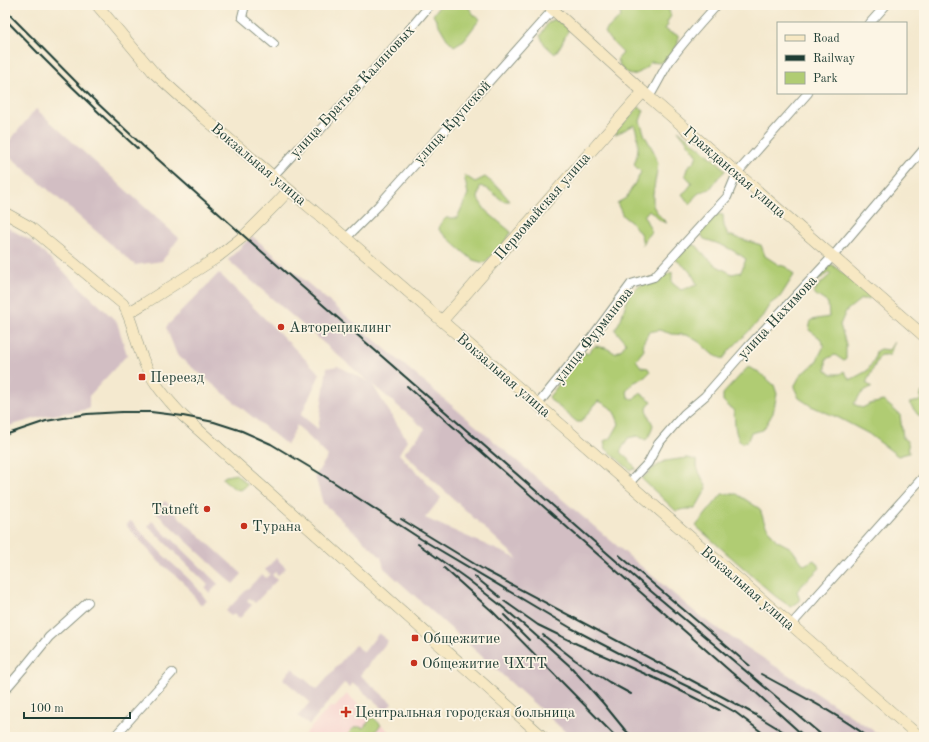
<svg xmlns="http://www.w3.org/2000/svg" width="929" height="742" font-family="'Old Standard TT',serif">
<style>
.built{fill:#f7d0cd}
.industrial{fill:#d2bec3;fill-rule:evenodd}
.green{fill:#b0cc73;stroke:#688454}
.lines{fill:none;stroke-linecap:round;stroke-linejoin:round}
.street-casing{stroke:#8a9382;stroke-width:10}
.secondary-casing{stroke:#8a9382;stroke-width:12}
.street{stroke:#fff;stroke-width:8}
.secondary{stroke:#f7e8c3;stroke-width:11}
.rail{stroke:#1f3d34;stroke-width:2}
.poi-dot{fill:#c8321e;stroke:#fcf5e5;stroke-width:1.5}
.labels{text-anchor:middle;stroke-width:3.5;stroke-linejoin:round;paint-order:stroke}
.street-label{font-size:15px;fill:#1f3d34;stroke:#fcf5e5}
.poi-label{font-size:15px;fill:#1f3d34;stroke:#fcf5e5;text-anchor:start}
</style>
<rect width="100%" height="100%" fill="#fcf5e5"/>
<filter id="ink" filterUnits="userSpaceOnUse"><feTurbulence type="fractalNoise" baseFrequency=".025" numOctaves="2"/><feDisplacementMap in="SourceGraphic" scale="8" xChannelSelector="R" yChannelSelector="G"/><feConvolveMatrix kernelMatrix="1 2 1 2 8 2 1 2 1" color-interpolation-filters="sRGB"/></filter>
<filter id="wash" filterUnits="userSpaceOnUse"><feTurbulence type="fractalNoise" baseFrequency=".012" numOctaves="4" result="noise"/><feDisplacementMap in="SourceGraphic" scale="16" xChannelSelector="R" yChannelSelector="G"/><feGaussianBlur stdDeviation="0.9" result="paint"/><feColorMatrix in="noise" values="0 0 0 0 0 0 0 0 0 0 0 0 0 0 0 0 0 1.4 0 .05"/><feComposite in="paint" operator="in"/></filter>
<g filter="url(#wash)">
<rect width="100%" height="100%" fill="#f4e9cf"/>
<polygon class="built" points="347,694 395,737 302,737 330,707 335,707"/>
<g class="industrial">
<polygon points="36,109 179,238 162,261 135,265 5,152 5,146"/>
<polygon points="5,226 31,241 117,322 127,355 89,396 89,409 41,417 12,425 5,428"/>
<path d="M 252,236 L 702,618 L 883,737 L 571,737 L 384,568 L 381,557 L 323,503 L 315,476 L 328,456 L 297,425 L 287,445 L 177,355 L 166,327 L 219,273 L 320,374 L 301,415 L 318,429 L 327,368 L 338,366 L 369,382 L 247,277 L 228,260 ZM 372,384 L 425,429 L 404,453 L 518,559 L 425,518 L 441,498 L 399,454 L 407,440 Z"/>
<polygon points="165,501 169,505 168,507 242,574 233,584 155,512"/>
<polygon points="131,521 163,555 190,580 198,589 207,601 200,605 188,587 173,573 159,562 126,525"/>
<polygon points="152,521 168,537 169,536 218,584 210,593 205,588 208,585 148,526"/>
<polygon points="276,558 286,568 278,575 275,572 272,575 277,580 255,603 250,598 247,600 252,605 239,619 234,614 231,616 226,611 262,574 266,578 270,574 265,570"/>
<polygon points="379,633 388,641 360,675 392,703 386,711 353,683 350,687 344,683 309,725 298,716 310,702 283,679 292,668 317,690 355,645 364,652"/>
</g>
<g class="green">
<polygon points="440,5 470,5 469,8 475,16 480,19 464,40 454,46 447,39 433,15"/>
<path d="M 618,5 L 667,5 L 671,16 L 667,22 L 668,25 L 665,29 L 671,33 L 678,35 L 678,44 L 673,51 L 665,61 L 660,63 L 651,62 C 645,68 641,74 631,75 L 622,69 L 617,60 L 623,53 L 609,39 L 605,32 L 608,28 L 621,17 L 619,6 Z"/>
<polygon points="555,19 569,29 561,45 555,54 545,45 540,36 548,23"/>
<path d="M 639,107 L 644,110 L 640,121 L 645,136 L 653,150 L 658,164 L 653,194 L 653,206 L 659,215 L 667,223 L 661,221 L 649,210 L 644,216 L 652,232 L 647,236 L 643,245 L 641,235 L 633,224 L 623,216 L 617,203 L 626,198 L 638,178 L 641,172 L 634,165 C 639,151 640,140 634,125 L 615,135 L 618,129 Z"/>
<path d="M 678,130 L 721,165 L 725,171 L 718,178 L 710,189 C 699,192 695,194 690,205 L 682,194 L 687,190 L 692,183 L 685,175 L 688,166 L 694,162 L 697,155 Z"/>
<polygon points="464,175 475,182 485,177 498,187 510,201 503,201 488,189 480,186 478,199 486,211 511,232 510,234 501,247 484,263 473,260 461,250 439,230 440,224 446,218 457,218 468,194"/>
<path d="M 717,214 L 723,215 L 724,226 L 728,235 L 761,245 L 765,256 L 779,265 L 787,267 L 794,275 L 780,297 L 770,304 L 760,320 L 729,351 L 723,359 L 712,354 L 699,342 L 687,335 L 672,334 L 659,330 L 649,332 L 643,343 L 644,350 L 636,360 L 641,367 L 648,368 L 650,372 L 645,377 L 633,383 L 627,390 L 628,397 L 633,399 L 640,393 L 652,401 L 647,408 L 648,415 L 653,425 L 650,434 L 646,440 L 637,436 L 628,438 L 620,452 L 631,462 L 636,469 L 630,470 L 606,449 L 604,441 L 611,438 L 619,424 C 615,411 611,406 598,401 L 581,422 L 577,422 L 553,402 L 549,397 L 583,353 L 588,353 L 595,346 L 606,348 L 615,353 L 622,349 L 626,343 L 615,330 L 621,319 L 628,296 L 637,287 L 672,272 L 672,283 L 681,290 L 697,285 C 693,272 685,267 675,259 L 690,244 L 697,246 L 705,256 L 717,266 L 732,274 L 741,272 L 746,259 C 732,249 721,244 704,239 L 700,232 Z"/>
<path d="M 831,264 L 871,295 L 869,299 L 861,299 L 846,311 L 840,325 L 846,344 L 846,359 L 844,361 L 835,355 L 826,359 L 826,370 L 831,374 L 840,374 L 844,371 L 850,380 L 867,371 L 874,360 L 876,351 L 880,349 L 889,350 L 894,342 L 890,355 L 880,355 L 866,383 L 872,387 C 863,390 859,396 854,404 L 862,408 L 870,404 L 883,401 L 890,406 L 900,415 L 903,438 L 908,442 L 909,453 L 898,456 L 869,434 L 839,418 L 811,406 L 799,398 L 794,387 L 801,374 L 815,364 L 824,346 L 820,338 L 809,330 L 811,320 L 829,317 L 828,303 L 813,293 L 819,285 L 831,274 L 828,273 L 815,283 Z"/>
<path d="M 748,367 L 759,372 L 774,385 L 777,394 L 773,413 L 763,430 L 751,433 L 747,442 L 742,443 C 734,436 735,422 734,411 L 723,401 L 723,394 Z"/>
<polygon points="924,391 924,417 918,415 909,403 920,401 921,393"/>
<polygon points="687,458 696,460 698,470 707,488 695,509 685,509 676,511 642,479 652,469 665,461"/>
<polygon points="236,474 247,484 246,486 241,490 235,489 223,479 223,478 226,476"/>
<polygon points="722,494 737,494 760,509 765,524 776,540 791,548 804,565 814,560 820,568 807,580 797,591 800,601 791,607 775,596 696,526"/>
<path d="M 373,717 L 381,725 L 370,737 L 346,737 C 351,731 354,724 363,728 Z"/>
</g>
</g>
<g filter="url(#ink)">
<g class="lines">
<defs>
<g id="street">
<polyline points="245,5 242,17 274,44"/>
<polyline points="870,23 886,5"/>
<path d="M 649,97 C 656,86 662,73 669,62 C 683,42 701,23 717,5"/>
<polyline points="273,176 301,146 321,129 403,37 430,5"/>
<polyline points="346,238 378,206 557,5"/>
<polyline points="538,404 589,341 631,284 654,277 727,197 737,173 808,93"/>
<polyline points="629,483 648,463 658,444 684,414 705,396 748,347 833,256 924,149"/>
<polyline points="791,625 924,476"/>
<polyline points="5,690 23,669 49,637 88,602"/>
<polyline points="114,737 172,673"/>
</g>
<g id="secondary">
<polyline points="97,5 154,73 203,117 346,238 442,321 920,737"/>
<polyline points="548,5 649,97 737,173 924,336"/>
<path d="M 5,213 L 30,227 L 123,304 C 133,321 135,340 142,357 C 151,381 166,398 183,416 L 543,737"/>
<polyline points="128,313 145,303 216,258 244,236 275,205 289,190"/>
<polyline points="442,321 643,92"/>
</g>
</defs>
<use href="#street" class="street-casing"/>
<use href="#secondary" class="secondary-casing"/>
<use href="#street" class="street"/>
<use href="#secondary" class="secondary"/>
<g class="rail">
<polyline points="5,10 93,99 143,146 244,236 646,587 824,737"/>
<path d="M 5,19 C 48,64 92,107 138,149"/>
<polyline points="407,386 731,672 753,690 805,737"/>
<polyline points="5,435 46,421 87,414 122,412 151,412 183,416 214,422 242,431 271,444 321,474 421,539 571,628 619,653 701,693 735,712 768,737"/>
<polyline points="401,519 486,571 721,696 756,715 784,732 790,737"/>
<polyline points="418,544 467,579 499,604 532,632 571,667 603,703 625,730 633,737"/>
<polyline points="619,555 750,666"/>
<polyline points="444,568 493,612 616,737"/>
<polyline points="474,576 500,597"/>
<polyline points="504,601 538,625 577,644 659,680 719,710"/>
<polyline points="504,615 529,640"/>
<polyline points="543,635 575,660 609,682 631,694"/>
<path d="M 761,674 C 797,694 835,712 868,737"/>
</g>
</g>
</g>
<g class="poi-dot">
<circle cx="281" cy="327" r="4"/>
<rect x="138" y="373" width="8" height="8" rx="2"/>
<circle cx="207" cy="509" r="4"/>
<circle cx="244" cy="526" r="4"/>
<rect x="411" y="634" width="8" height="8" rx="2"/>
<circle cx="414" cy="663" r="4"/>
<path d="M344 706h4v4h4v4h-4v4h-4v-4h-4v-4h4z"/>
</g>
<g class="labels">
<g class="street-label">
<text transform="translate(352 91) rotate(-47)" y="5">улица Братьев Каляновых</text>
<text transform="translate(452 122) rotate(-48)" y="5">улица Крупской</text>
<text transform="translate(259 164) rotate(40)" y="5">Вокзальная улица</text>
<text transform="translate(735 172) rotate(41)" y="5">Гражданская улица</text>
<text transform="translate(542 206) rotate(-49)" y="5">Первомайская улица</text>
<text transform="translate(777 317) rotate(-47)" y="5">улица Нахимова</text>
<text transform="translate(593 335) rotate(-52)" y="5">улица Фурманова</text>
<text transform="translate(504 375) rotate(41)" y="5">Вокзальная улица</text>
<text transform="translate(748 588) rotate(41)" y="5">Вокзальная улица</text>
</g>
<g class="poi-label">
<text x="289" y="332">Авторециклинг</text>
<text x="150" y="382">Переезд</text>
<text x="199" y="514" text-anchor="end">Tatneft</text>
<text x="252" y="531">Турана</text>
<text x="423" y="643">Общежитие</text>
<text x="422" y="668">Общежитие ЧХТТ</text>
<text x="355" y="717">Центральная городская больница</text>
</g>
</g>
<rect width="929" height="742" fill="none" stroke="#fcf5e5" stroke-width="20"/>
<rect x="777" y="22" width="130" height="72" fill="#fcf5e5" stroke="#a4ab9e"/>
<rect x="785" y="35" width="20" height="6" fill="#f7e8c3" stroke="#a4ab9e"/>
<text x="813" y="42" font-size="12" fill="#1f3d34">Road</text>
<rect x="785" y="55" width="20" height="6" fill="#1f3d34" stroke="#a4ab9e"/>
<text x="813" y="62" font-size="12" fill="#1f3d34">Railway</text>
<rect x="785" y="72" width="20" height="12" fill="#b0cc73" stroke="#a4ab9e"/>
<text x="813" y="82" font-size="12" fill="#1f3d34">Park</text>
<path d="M24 712v6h106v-6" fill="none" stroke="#1f3d34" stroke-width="2"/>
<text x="30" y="712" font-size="12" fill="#1f3d34" stroke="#fcf5e5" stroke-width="3" paint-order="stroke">100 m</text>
</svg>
